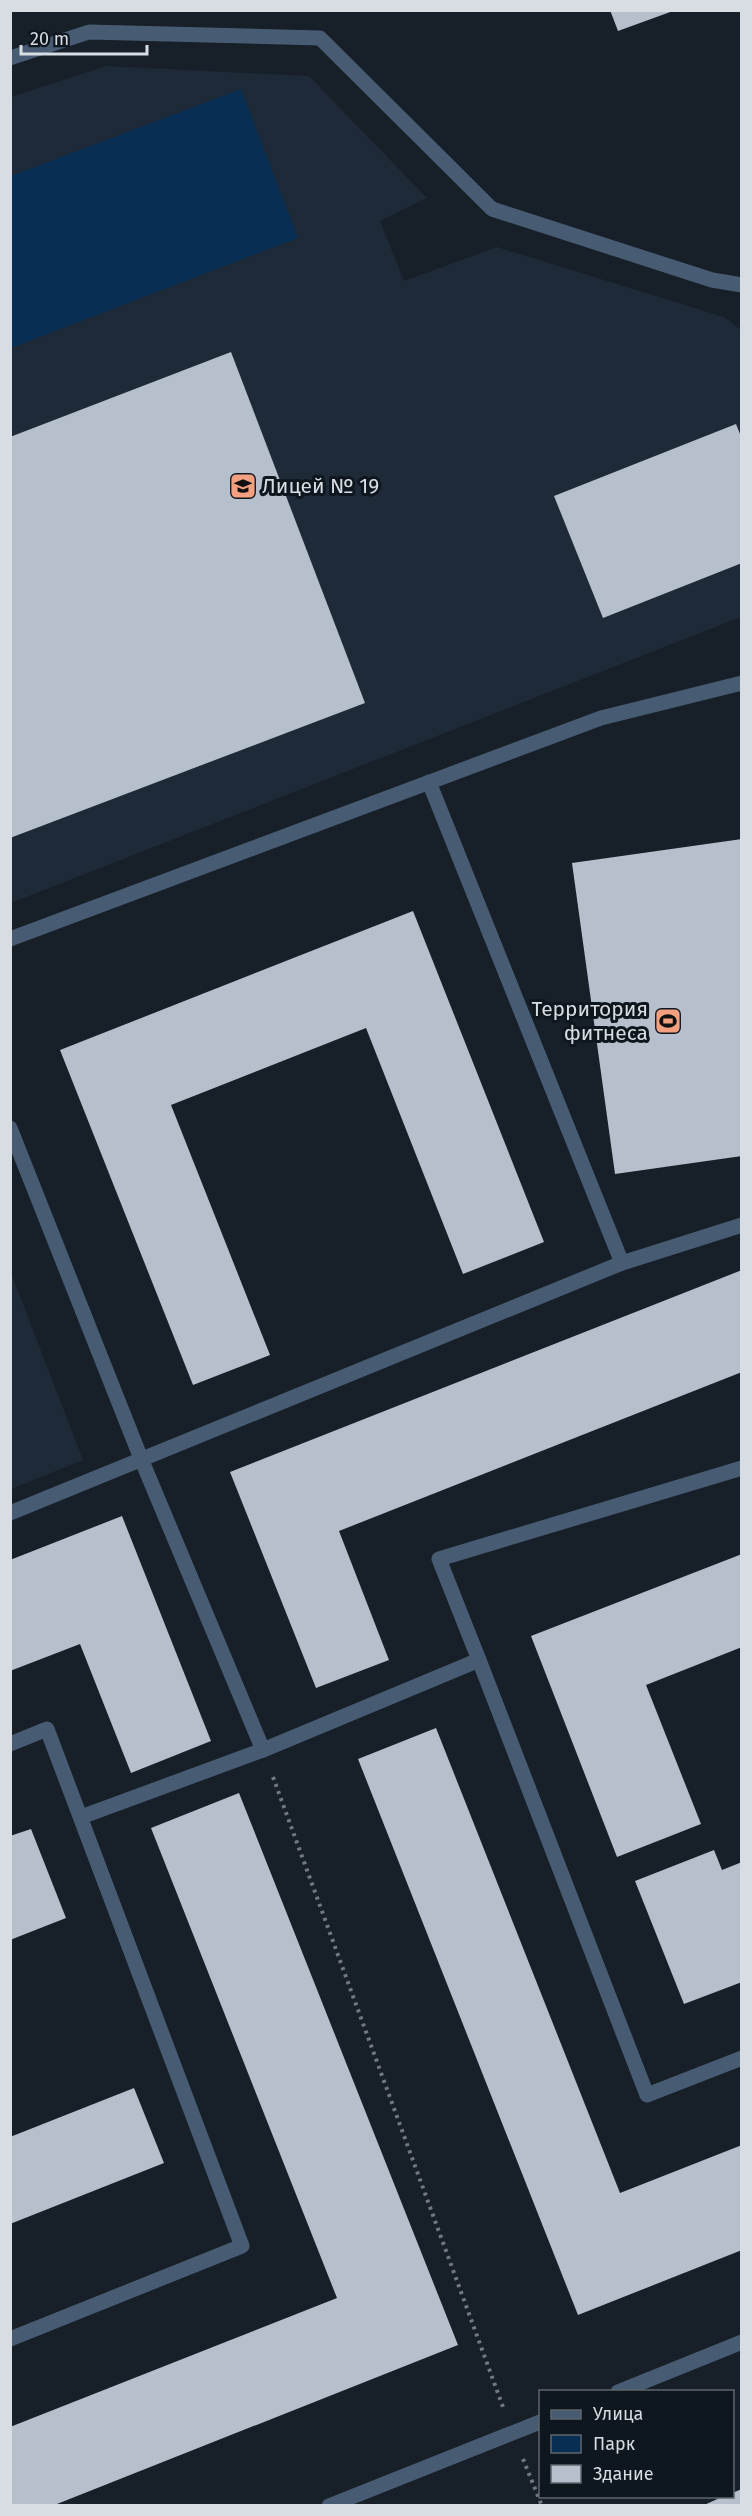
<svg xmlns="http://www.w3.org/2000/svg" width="752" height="2516" font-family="'Fira Sans',sans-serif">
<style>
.built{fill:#1f2a38}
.green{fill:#092e54}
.building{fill:#b6c0cc}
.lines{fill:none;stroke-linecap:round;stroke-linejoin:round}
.path{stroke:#71787f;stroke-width:4;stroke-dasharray:3 4.5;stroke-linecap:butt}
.lane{stroke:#475c73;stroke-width:15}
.street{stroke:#475c73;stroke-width:15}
.labels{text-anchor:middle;stroke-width:6;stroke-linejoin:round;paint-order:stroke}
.poi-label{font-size:21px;fill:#d8dde3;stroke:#0e161e;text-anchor:start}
</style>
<rect width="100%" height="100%" fill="#171f28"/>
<g class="built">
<polygon points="106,66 309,76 427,198 380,221 404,281 497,247 724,317 741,330 741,617 11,903 11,97"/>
<polygon points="11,1273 83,1460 11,1489 10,1489"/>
</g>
<polygon class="green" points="241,89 298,238 11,348 11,176"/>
<g class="building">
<polygon points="610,10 673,10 673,11 618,31"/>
<polygon points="231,352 365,703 10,838 10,437"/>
<polygon points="736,424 742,439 742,563 603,618 554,496"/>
<polygon points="742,839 742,1156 615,1174 572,863"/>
<polygon points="413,911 544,1242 463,1274 366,1028 171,1105 270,1355 193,1385 60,1050"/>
<polygon points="742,1270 742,1372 339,1531 389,1660 316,1688 230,1472"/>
<polygon points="122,1516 211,1741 131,1773 80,1644 10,1671 10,1560"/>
<polygon points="742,1554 742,1647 646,1685 701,1824 617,1857 531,1636"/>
<polygon points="436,1728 620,2193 742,2145 742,2250 578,2315 358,1759"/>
<polygon points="239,1793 458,2345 52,2506 10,2506 10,2427 337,2298 151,1828"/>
<polygon points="31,1829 66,1918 10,1940 10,1836"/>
<polygon points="714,1850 722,1870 742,1862 742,1982 684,2004 635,1881"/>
<polygon points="134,2088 164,2163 10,2224 10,2137"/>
<polygon points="742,2489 742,2506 702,2506 724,2496 732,2496 732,2493"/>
</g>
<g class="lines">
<g class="path">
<polyline points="273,1777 503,2407"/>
<polyline points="523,2459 542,2506"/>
</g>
<g class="lane">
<polyline points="429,782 622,1263"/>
<polyline points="10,1128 142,1461 263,1750 479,1660 439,1559 742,1468"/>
<polyline points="10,1513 622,1263 742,1225"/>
<polyline points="479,1660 647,2095 742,2058"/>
<polyline points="10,1744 47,1729 242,2246 10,2339"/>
<polyline points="81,1817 263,1750"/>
</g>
<g class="street">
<polyline points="10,58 89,32 320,38 492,209 712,280 742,285"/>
<polyline points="10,939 601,718 742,683"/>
<polyline points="618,2392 742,2342"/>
<polyline points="329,2506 540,2422"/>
</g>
</g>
<defs>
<symbol id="school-square" viewBox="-11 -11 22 22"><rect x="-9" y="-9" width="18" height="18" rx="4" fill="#f2a07f" stroke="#0e161e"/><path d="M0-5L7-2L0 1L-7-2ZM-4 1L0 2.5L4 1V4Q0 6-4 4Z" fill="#111"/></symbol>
<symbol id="stadium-square" viewBox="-11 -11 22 22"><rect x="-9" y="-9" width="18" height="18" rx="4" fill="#f2a07f" stroke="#0e161e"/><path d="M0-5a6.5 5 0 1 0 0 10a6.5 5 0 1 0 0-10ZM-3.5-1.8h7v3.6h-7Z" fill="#111"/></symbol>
</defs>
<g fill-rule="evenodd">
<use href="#school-square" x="228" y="471" width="30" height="30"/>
<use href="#stadium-square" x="653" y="1006" width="30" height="30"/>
</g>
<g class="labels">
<g class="poi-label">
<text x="262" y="493">Лицей № 19</text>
<text x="648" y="1016" text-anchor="end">Территория<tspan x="648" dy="24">фитнеса</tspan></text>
</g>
</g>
<rect width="752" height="2516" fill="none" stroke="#d8dde3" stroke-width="24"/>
<rect x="539" y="2390" width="195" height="108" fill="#0e161e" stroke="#5f666d" stroke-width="1.5"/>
<rect x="551" y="2410" width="30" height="9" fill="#475c73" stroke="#5f666d" stroke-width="1.5"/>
<text x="593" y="2420" font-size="18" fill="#d8dde3">Улица</text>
<rect x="551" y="2435" width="30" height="18" fill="#092e54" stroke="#5f666d" stroke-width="1.5"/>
<text x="593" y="2450" font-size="18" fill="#d8dde3">Парк</text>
<rect x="551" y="2465" width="30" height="18" fill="#b6c0cc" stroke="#5f666d" stroke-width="1.5"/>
<text x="593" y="2480" font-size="18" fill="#d8dde3">Здание</text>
<path d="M21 45v9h126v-9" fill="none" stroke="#d8dde3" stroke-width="3"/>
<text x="30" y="45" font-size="18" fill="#d8dde3" stroke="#0e161e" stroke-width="4.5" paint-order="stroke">20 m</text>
</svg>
